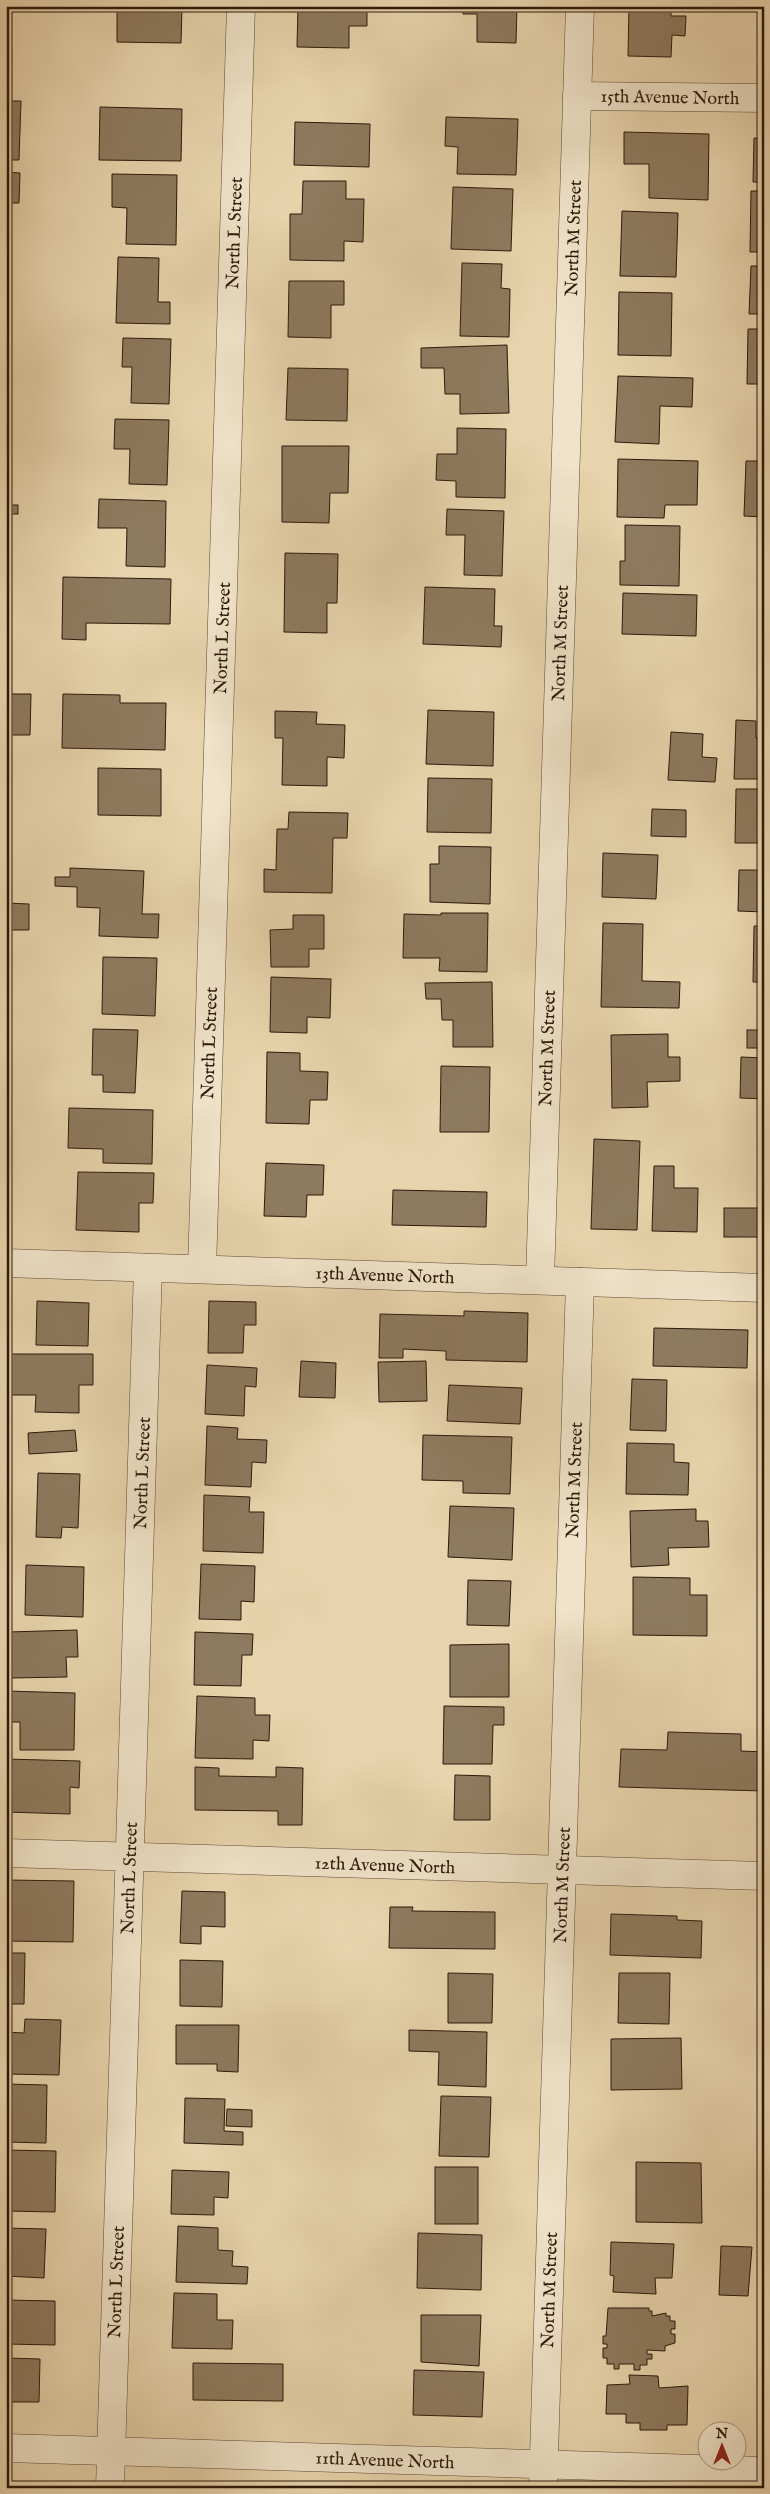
<svg xmlns="http://www.w3.org/2000/svg" width="770" height="2494" font-family="'IM FELL English',serif">
<style>
.building{fill:#8e7a5f;stroke:#2d190c}
.lines{fill:none;stroke-linecap:round;stroke-linejoin:round}
.minor-casing{stroke:#5c4834;stroke-width:29}
.minor{stroke:#f0e3c9;stroke-width:28}
.labels{text-anchor:middle;stroke-width:4;stroke-linejoin:round;paint-order:stroke}
.street-label{font-size:18px;fill:#2d190c;stroke:#f0e3c9}
</style>
<rect width="100%" height="100%" fill="#e8d4ac"/>
<filter id="stains"><feTurbulence type="fractalNoise" baseFrequency=".004" numOctaves="4"/><feColorMatrix values="0 0 0 0 .2 0 0 0 0 .09 0 0 0 0 .02 0 0 0 .5 -.17"/></filter>
<radialGradient id="worn" r=".72"><stop offset=".6" stop-color="#630" stop-opacity="0"/><stop offset="1" stop-color="#630" stop-opacity=".3"/></radialGradient>
<g class="building">
<polygon points="117,6 182,6 181,43 117,42"/>
<polygon points="298,6 367,6 367,26 349,26 349,48 297,47"/>
<polygon points="463,6 517,6 516,43 477,42 477,14 463,14"/>
<polygon points="629,6 671,6 671,16 686,16 685,36 672,35 671,57 628,56"/>
<polygon points="6,101 21,101 19,160 6,160"/>
<polygon points="100,107 182,109 181,161 99,160"/>
<polygon points="446,117 518,119 516,175 457,174 458,147 445,146"/>
<polygon points="295,122 370,124 369,167 294,165"/>
<polygon points="624,132 709,134 708,200 649,198 649,164 624,164"/>
<polygon points="754,138 764,139 764,182 753,182"/>
<polygon points="6,172 20,173 19,203 6,203"/>
<polygon points="112,174 177,175 176,245 126,244 127,208 112,207"/>
<polygon points="303,181 346,181 346,199 364,199 363,242 344,241 344,261 290,260 290,214 302,214"/>
<polygon points="453,187 513,189 511,251 451,249"/>
<polygon points="751,191 764,191 764,252 750,252"/>
<polygon points="622,211 678,213 676,277 620,276"/>
<polygon points="118,257 159,258 158,302 170,302 170,324 116,323"/>
<polygon points="462,263 502,264 501,288 510,289 509,337 460,336"/>
<polygon points="751,266 764,266 764,314 749,314"/>
<polygon points="289,281 344,281 344,305 331,305 331,338 288,337"/>
<polygon points="619,292 672,293 671,356 618,355"/>
<polygon points="748,329 764,329 764,384 747,384"/>
<polygon points="123,338 171,339 169,404 131,403 132,367 122,367"/>
<polygon points="507,345 509,413 460,414 460,394 445,394 444,368 421,368 421,348"/>
<polygon points="288,368 348,369 347,421 286,420"/>
<polygon points="618,376 693,378 692,407 660,406 659,444 615,442"/>
<polygon points="115,419 169,420 167,485 129,484 130,449 114,449"/>
<polygon points="457,428 506,429 505,498 456,497 456,481 436,480 437,454 457,454"/>
<polygon points="282,446 349,446 348,493 330,493 329,523 282,522"/>
<polygon points="618,459 698,461 697,505 665,505 664,518 617,517"/>
<polygon points="746,461 764,461 764,517 744,516"/>
<polygon points="99,499 166,501 165,567 126,566 127,528 98,528"/>
<rect x="6" y="505" width="12" height="9"/>
<polygon points="447,509 504,511 502,576 464,575 465,535 446,535"/>
<polygon points="625,525 680,526 679,586 620,585 620,561 625,561"/>
<polygon points="285,553 338,554 337,603 327,603 327,633 284,632"/>
<polygon points="6,576 10,577 8,633 6,633"/>
<polygon points="63,577 171,579 170,624 86,623 86,640 62,639"/>
<polygon points="425,587 495,589 494,626 502,626 501,647 423,644"/>
<polygon points="623,593 697,595 696,636 622,634"/>
<polygon points="6,694 31,694 30,735 6,735"/>
<polygon points="63,694 120,695 120,703 166,703 165,750 62,748"/>
<polygon points="428,710 494,712 493,766 426,764"/>
<polygon points="275,711 317,712 316,724 345,725 344,758 327,757 327,786 282,785 283,738 275,738"/>
<polygon points="736,720 756,721 756,738 764,738 764,779 734,779"/>
<polygon points="671,732 703,734 702,757 717,758 715,782 668,780"/>
<polygon points="98,768 161,769 161,816 98,815"/>
<polygon points="428,778 492,779 491,833 427,832"/>
<polygon points="736,789 764,789 764,843 735,843"/>
<polygon points="652,809 686,810 686,837 651,836"/>
<polygon points="289,812 348,813 347,838 333,838 332,893 264,892 264,869 276,870 277,829 288,829"/>
<polygon points="439,846 491,847 490,904 430,902 430,864 439,864"/>
<polygon points="603,853 658,855 656,899 602,897"/>
<polygon points="70,868 144,871 142,914 159,914 158,938 99,936 100,908 77,907 77,887 55,886 55,877 70,877"/>
<polygon points="739,870 764,870 764,912 738,911"/>
<polygon points="6,903 29,904 29,930 6,930"/>
<polygon points="441,913 488,913 487,972 439,971 440,958 403,958 404,914 441,915"/>
<polygon points="293,915 324,915 324,949 309,949 309,967 271,967 270,930 293,929"/>
<polygon points="603,923 643,924 642,981 680,982 679,1008 601,1007"/>
<polygon points="754,926 764,926 764,982 753,982"/>
<polygon points="103,957 157,958 155,1016 102,1014"/>
<polygon points="271,977 331,979 330,1018 307,1017 307,1033 270,1032"/>
<polygon points="492,982 493,1047 453,1047 453,1020 442,1020 441,999 426,999 425,983"/>
<polygon points="93,1029 138,1030 135,1093 103,1092 103,1075 92,1075"/>
<rect x="747" y="1030" width="17" height="18"/>
<polygon points="668,1034 668,1057 680,1057 680,1081 647,1082 648,1107 612,1108 611,1035"/>
<polygon points="267,1052 300,1053 300,1071 328,1072 327,1100 310,1100 309,1124 266,1123"/>
<polygon points="741,1057 764,1058 764,1099 740,1098"/>
<polygon points="441,1066 490,1067 489,1132 440,1132"/>
<polygon points="69,1108 153,1110 152,1164 103,1163 103,1149 68,1148"/>
<polygon points="594,1139 640,1141 637,1230 591,1229"/>
<polygon points="266,1163 324,1165 323,1195 307,1195 306,1217 264,1216"/>
<polygon points="654,1166 674,1166 674,1188 698,1188 697,1232 652,1231"/>
<polygon points="78,1172 154,1173 153,1203 139,1203 139,1232 76,1230"/>
<polygon points="393,1190 487,1192 486,1227 392,1225"/>
<rect x="724" y="1208" width="40" height="29"/>
<polygon points="37,1301 89,1303 88,1346 36,1345"/>
<polygon points="209,1301 256,1302 256,1325 244,1325 243,1353 208,1353"/>
<polygon points="464,1311 528,1313 527,1362 446,1360 446,1351 403,1349 403,1358 379,1358 380,1314 464,1316"/>
<polygon points="654,1328 748,1330 747,1368 653,1366"/>
<polygon points="6,1354 93,1354 93,1385 79,1385 79,1413 35,1412 36,1395 6,1395"/>
<polygon points="301,1361 336,1363 335,1398 299,1397"/>
<polygon points="426,1361 427,1401 379,1402 378,1362"/>
<polygon points="207,1365 257,1368 256,1387 245,1386 244,1416 205,1414"/>
<polygon points="632,1379 667,1380 666,1431 630,1430"/>
<polygon points="449,1385 522,1388 520,1424 447,1421"/>
<polygon points="207,1426 238,1428 237,1439 267,1440 266,1463 252,1462 251,1487 205,1485"/>
<polygon points="75,1430 77,1451 29,1454 28,1433"/>
<polygon points="423,1435 512,1437 510,1494 463,1493 463,1481 422,1480"/>
<polygon points="627,1443 674,1444 674,1462 689,1463 688,1495 626,1494"/>
<polygon points="38,1473 80,1474 78,1528 62,1527 61,1538 36,1537"/>
<polygon points="204,1495 250,1497 249,1512 264,1512 263,1553 203,1551"/>
<polygon points="450,1506 514,1508 512,1560 448,1557"/>
<polygon points="696,1509 696,1521 708,1521 709,1547 668,1548 669,1565 631,1567 630,1511"/>
<polygon points="201,1564 255,1566 254,1602 241,1601 241,1620 199,1619"/>
<polygon points="26,1565 84,1567 83,1617 25,1615"/>
<polygon points="633,1577 690,1578 690,1595 707,1595 707,1636 633,1635"/>
<polygon points="468,1580 511,1581 509,1626 467,1625"/>
<polygon points="77,1630 78,1657 66,1657 67,1677 10,1678 8,1632"/>
<polygon points="195,1632 253,1634 252,1655 242,1655 241,1686 194,1685"/>
<polygon points="509,1644 509,1697 450,1697 450,1645"/>
<polygon points="6,1691 75,1693 74,1750 20,1750 20,1722 6,1722"/>
<polygon points="197,1696 255,1698 255,1715 270,1715 269,1741 253,1740 253,1759 195,1758"/>
<polygon points="444,1706 504,1707 504,1725 493,1725 492,1764 443,1764"/>
<polygon points="668,1732 741,1734 741,1751 764,1752 764,1791 619,1787 621,1749 667,1750"/>
<polygon points="6,1759 80,1761 79,1788 70,1787 70,1814 6,1812"/>
<polygon points="195,1767 219,1768 219,1776 276,1777 276,1767 303,1768 302,1825 278,1825 278,1811 195,1810"/>
<polygon points="455,1775 490,1776 490,1820 454,1820"/>
<polygon points="6,1880 74,1881 73,1942 6,1941"/>
<polygon points="182,1891 225,1892 225,1927 201,1926 201,1944 180,1943"/>
<polygon points="390,1907 413,1907 412,1911 495,1912 495,1949 389,1948"/>
<polygon points="611,1914 677,1916 677,1920 702,1921 701,1958 610,1955"/>
<polygon points="6,1953 25,1953 24,2004 6,2004"/>
<polygon points="180,1960 223,1961 222,2007 180,2006"/>
<polygon points="448,1973 493,1974 492,2023 448,2023"/>
<polygon points="619,1973 670,1973 669,2024 618,2023"/>
<polygon points="25,2019 61,2020 59,2075 6,2074 6,2032 24,2033"/>
<polygon points="176,2025 239,2025 238,2072 217,2071 217,2064 176,2064"/>
<polygon points="409,2030 487,2032 486,2087 438,2085 439,2052 409,2051"/>
<polygon points="681,2038 682,2089 611,2090 611,2039"/>
<polygon points="6,2084 47,2085 46,2143 6,2142"/>
<polygon points="441,2096 491,2097 489,2157 439,2156"/>
<polygon points="185,2098 225,2099 224,2131 243,2132 243,2145 184,2143"/>
<polygon points="227,2109 252,2110 252,2127 226,2126"/>
<polygon points="6,2150 56,2151 55,2212 6,2211"/>
<polygon points="636,2162 701,2163 702,2223 636,2222"/>
<rect x="435" y="2167" width="43" height="57"/>
<polygon points="172,2170 229,2172 228,2198 214,2197 214,2215 171,2214"/>
<polygon points="178,2226 218,2228 218,2250 233,2251 232,2266 248,2267 247,2284 176,2282"/>
<polygon points="6,2228 46,2229 44,2278 6,2276"/>
<polygon points="418,2233 482,2235 481,2290 417,2288"/>
<polygon points="611,2242 674,2244 672,2278 655,2278 656,2294 613,2292 614,2276 610,2275"/>
<polygon points="721,2246 752,2247 748,2296 719,2295"/>
<polygon points="174,2293 217,2294 217,2320 233,2320 232,2349 172,2348"/>
<polygon points="6,2300 55,2301 55,2345 6,2344"/>
<polygon points="608,2308 649,2308 649,2311 652,2311 652,2316 666,2313 666,2316 670,2316 670,2321 675,2321 675,2329 671,2329 671,2334 675,2334 675,2343 665,2346 665,2351 647,2350 647,2354 652,2354 652,2359 647,2359 647,2365 640,2365 640,2370 634,2370 634,2364 619,2364 619,2369 614,2369 614,2364 607,2364 607,2358 603,2358 603,2348 607,2348 607,2344 603,2344 603,2336 606,2336"/>
<polygon points="421,2315 481,2315 479,2366 421,2362"/>
<polygon points="6,2358 40,2359 39,2402 6,2402"/>
<polygon points="193,2363 283,2364 283,2401 193,2400"/>
<polygon points="414,2370 484,2372 482,2417 413,2415"/>
<polygon points="629,2375 658,2376 659,2388 688,2386 687,2425 667,2425 667,2430 640,2430 640,2423 626,2423 626,2414 606,2414 607,2385 630,2384"/>
</g>
<g class="lines">
<defs>
<g id="minor">
<polyline points="577,96 764,98"/>
<polyline points="6,1263 764,1288"/>
<polyline points="202,1269 241,6"/>
<polyline points="540,1280 580,6"/>
<polyline points="6,1853 764,1876"/>
<polyline points="6,2448 764,2471"/>
<polyline points="110,2488 148,1268"/>
<polyline points="543,2488 580,1282"/>
</g>
</defs>
<use href="#minor" class="minor-casing"/>
<use href="#minor" class="minor"/>
</g>
<g class="labels">
<g class="street-label">
<text transform="translate(670 97) rotate(1)" y="6">15th Avenue North</text>
<text transform="translate(234 233) rotate(-88)" y="6">North L Street</text>
<text transform="translate(573 238) rotate(-88)" y="6">North M Street</text>
<text transform="translate(222 638) rotate(-88)" y="6">North L Street</text>
<text transform="translate(560 643) rotate(-88)" y="6">North M Street</text>
<text transform="translate(209 1043) rotate(-88)" y="6">North L Street</text>
<text transform="translate(547 1048) rotate(-88)" y="6">North M Street</text>
<text transform="translate(385 1275) rotate(2)" y="6">13th Avenue North</text>
<text transform="translate(142 1473) rotate(-88)" y="6">North L Street</text>
<text transform="translate(574 1480) rotate(-88)" y="6">North M Street</text>
<text transform="translate(385 1865) rotate(2)" y="6">12th Avenue North</text>
<text transform="translate(129 1878) rotate(-88)" y="6">North L Street</text>
<text transform="translate(562 1885) rotate(-88)" y="6">North M Street</text>
<text transform="translate(116 2282) rotate(-88)" y="6">North L Street</text>
<text transform="translate(549 2290) rotate(-88)" y="6">North M Street</text>
<text transform="translate(385 2460) rotate(2)" y="6">11th Avenue North</text>
</g>
</g>
<rect width="770" height="2494" fill="none" stroke="#e8d4ac" stroke-width="25"/>
<rect x="8" y="8" width="755" height="2479" fill="none" stroke="#2d190c" stroke-width="2.5"/>
<rect x="12" y="12" width="745" height="2469" fill="none" stroke="#2d190c"/>
<g transform="translate(722 2446)"><circle r="24" fill="#f0e3c9" stroke="#a2927d"/>
<path d="M0-4L9 19L0 12L-9 19Z" fill="#8f2418"/>
<text y="-8" font-size="14" font-weight="bold" text-anchor="middle" fill="#2d190c">N</text>
</g>
<rect width="100%" height="100%" filter="url(#stains)"/>
<rect width="100%" height="100%" fill="url(#worn)"/>
</svg>
